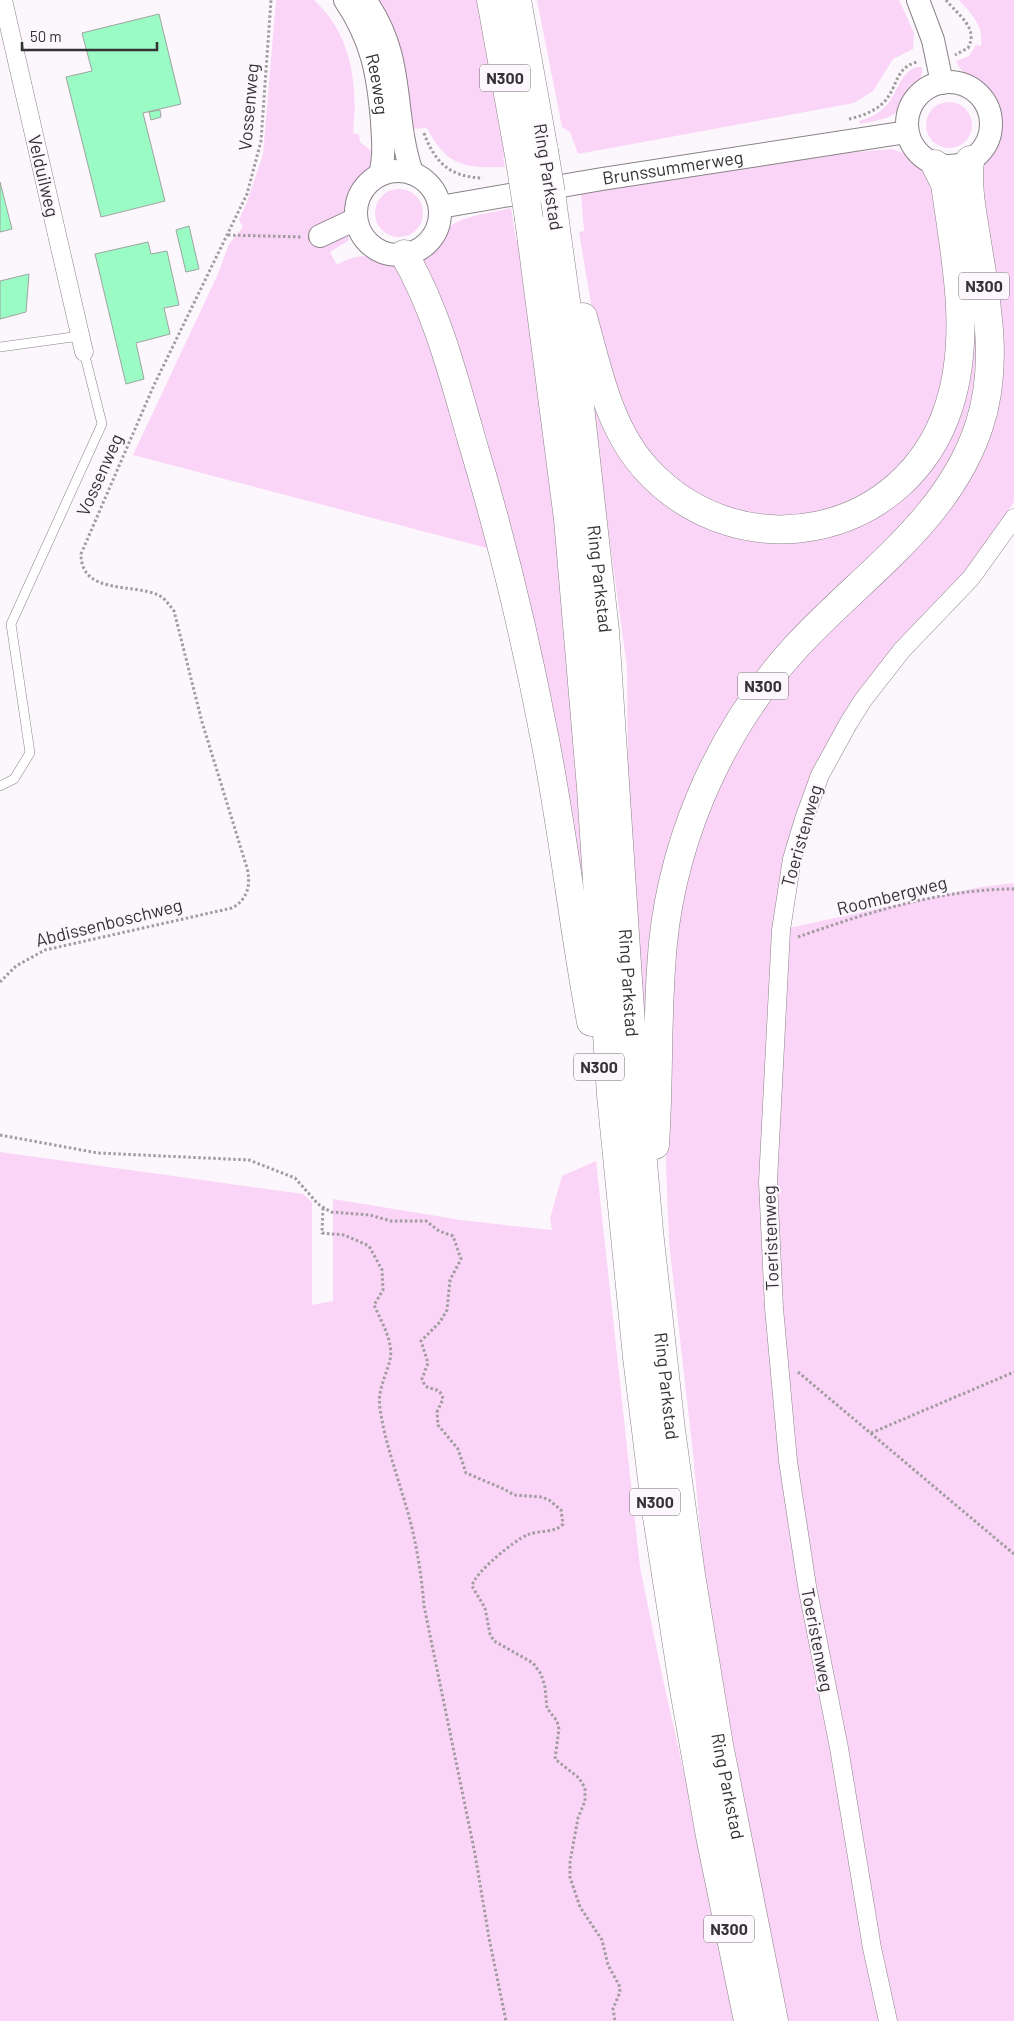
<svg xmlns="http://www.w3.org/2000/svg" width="1014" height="2021" font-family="Barlow,sans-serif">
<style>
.green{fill:#fbd5f7}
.building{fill:#9bfbc5;stroke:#9ea4a0}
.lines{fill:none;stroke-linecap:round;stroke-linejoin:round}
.service-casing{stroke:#898388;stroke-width:10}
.minor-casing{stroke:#898388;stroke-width:19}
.tertiary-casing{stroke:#898388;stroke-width:24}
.trunk-casing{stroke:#898388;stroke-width:29}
.path{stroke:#a09ca0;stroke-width:3;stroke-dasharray:2.5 2.5;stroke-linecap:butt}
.service{stroke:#fff;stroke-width:9}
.minor{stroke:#fff;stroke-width:18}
.tertiary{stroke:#fff;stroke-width:22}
.trunk{stroke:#fff;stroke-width:28}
.trunk-bridge-casing{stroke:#898388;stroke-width:29;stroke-linecap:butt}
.trunk-bridge{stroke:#fff;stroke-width:28}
.labels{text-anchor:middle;stroke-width:4;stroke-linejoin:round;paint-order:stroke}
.shield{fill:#fcf7fc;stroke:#706d70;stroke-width:1}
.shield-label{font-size:16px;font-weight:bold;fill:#343234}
.street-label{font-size:18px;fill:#343234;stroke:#fcf7fc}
</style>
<rect width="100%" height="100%" fill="#fcf7fc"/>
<g class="green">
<path d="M 276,0 L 314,0 C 352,35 358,84 353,133 L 359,135 L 360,142 L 370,150 L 376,151 L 371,167 L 353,192 L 345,211 L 333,222 L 347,232 L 349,240 L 330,252 L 337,265 C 362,250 386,254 407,276 L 498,551 L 133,455 L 218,274 L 229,244 L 243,227 L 239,220 L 247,202 L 263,154 Z"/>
<path d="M 373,0 L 482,0 L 507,152 L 503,158 L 505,167 C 465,168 447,167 427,128 L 408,129 Z"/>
<polygon points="537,0 899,0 914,33 913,49 893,59 873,91 854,103 578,154 570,132 562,127"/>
<path d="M 959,0 L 1014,0 L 1014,502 L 962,577 L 905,636 L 799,815 L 760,1168 L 779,1132 L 786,1006 L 785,958 L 788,928 L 981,887 L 1014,883 L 1014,2021 L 784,2021 L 760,1906 L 706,1593 L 693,1453 L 669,1242 L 666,1164 L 665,1017 L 685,859 L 736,739 L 984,429 L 981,164 C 1000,140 1007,108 980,85 C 970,77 961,73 956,61 L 969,56 L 976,45 L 981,46 C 984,25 972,15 959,0 Z"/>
<path d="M 916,67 L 922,67 C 925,80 902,110 891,116 C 882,120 869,122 860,124 L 859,121 C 903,109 889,80 916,67 Z"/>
<circle cx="949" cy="125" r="23"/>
<polygon points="892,149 911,156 934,180 953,331 940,412 885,488 798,523 705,506 630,435 597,339 579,232 584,231 581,194 845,153"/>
<circle cx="399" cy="213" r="24"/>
<polygon points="966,205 983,369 961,456 697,789 647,1087 628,786 627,668 586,365 640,471 800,536 936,449"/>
<path d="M 511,208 L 516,240 L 520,240 L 552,460 L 591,966 L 517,564 L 486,435 L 418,258 C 434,251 438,236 451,226 C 464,215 494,213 511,208 Z"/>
<polygon points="0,1152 303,1194 312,1202 312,1305 333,1301 333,1199 461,1220 552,1230 550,1218 562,1176 596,1161 640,1567 662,1675 710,1889 737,2021 0,2021"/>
</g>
<g class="building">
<polygon points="159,14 181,104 143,113 165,201 101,217 66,77 92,71 82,33"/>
<polygon points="160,110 161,117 151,120 149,112"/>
<polygon points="0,182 12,229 0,232"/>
<polygon points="189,226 199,269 186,272 176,230"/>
<polygon points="148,242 151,254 167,251 179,305 164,308 170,334 136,343 144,379 126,384 95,254"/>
<polygon points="29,274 26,312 0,319 0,281"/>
</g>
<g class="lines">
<defs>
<g id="service">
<polyline points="0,347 80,336"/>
<polyline points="0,786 14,779 30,753 11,624 102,424 84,352"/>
</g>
<g id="minor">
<polyline points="3,0 84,352"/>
<polyline points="888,2021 872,1948 839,1748 807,1586 788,1461 774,1308 768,1182 781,930 792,859 804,819 820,775 848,724 863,700 902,650 971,578 1014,518"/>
</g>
<g id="tertiary">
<path id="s1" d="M 345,0 C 372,40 378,74 382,121 C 383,140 385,157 380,175"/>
<path d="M 365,0 C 407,59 391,110 412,173"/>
<polyline points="918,0 933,40 942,83"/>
<circle cx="949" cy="124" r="42"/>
<circle cx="398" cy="213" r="42"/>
<path id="s2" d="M 440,207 L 602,179 L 907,132"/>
<polyline points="320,236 356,219"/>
</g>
<g id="trunk">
<polyline points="491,0 519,155"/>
<polyline points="517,0 544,151"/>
<path id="s3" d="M 551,193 L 578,388 L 605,631 L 631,1025 L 649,1231 L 671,1430 L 691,1575 L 719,1745 L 774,2021"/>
<polyline points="529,219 568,519 591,788 611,1095 637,1357 655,1504 683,1684 710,1836 748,2021"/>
<path d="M 404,254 C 437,311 454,378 472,441 C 501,537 525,636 544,735 C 563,830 573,926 591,1022"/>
<path d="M 583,317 C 598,370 609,430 648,471 C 742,571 907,538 949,406 C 972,335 955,256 945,184 L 935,164"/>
<path d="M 655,1145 C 659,1086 657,1028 661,969 C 667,851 716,734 796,647 C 861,576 948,521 979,426 C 1000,364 986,299 976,236 C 972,211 967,186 970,160"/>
</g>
</defs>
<use href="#service" class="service-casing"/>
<use href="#minor" class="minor-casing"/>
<use href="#tertiary" class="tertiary-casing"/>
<use href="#trunk" class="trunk-casing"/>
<g class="path">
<path d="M 946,0 C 958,15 979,28 968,48 L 955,55"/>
<path d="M 849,119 C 862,116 876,111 885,101 C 898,86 895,68 917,62"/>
<path d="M 424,133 C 435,163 450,177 483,178"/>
<polyline points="228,235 302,237"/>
<path d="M 798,937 C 866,913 941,889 1014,889"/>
<path d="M 0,982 L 16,966 L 45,950 L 232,908 C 248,899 251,885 247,868 L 202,722 L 174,611 C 169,605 165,598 158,595 C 132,583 81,595 81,554 L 154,385 L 247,194 L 261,141 L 271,0"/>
<path d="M 0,1135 L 98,1153 L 249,1160 L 295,1178 L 318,1204 L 331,1212 L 370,1215 L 391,1221 L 426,1221 L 439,1231 L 453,1236 L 461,1259 L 450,1280 L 447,1310 L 440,1322 L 421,1341 L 428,1363 L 422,1379 L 425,1386 C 434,1391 440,1387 443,1399 L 437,1412 L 438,1425 L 458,1449 L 466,1473 L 504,1489 L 514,1495 L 542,1497 L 549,1500 L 561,1510 L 563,1524 C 556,1533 538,1530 527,1535 C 515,1540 474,1573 472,1586 L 485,1608 L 490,1634 L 494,1641 L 533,1663 L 541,1674 L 545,1687 L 547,1708 L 557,1721 L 559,1729 L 555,1759 L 579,1778 L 585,1788 L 585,1801 L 578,1818 L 570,1862 L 570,1877 L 580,1907 L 602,1940 L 608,1965 L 619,1985 L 620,1992 L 613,2009 L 615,2021"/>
<path d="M 323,1208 L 322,1233 L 344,1235 L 369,1246 L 382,1270 L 383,1290 L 374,1305 C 381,1321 394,1342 390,1360 C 386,1376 377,1391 380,1408 C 384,1438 394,1465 402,1493 C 414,1529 421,1568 424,1606 L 475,1854 L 489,1938 L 506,2021"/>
<polyline points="798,1372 1014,1554"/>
<polyline points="871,1433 1014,1372"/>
</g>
<use href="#service" class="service"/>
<use href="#minor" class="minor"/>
<use href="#tertiary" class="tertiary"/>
<use href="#trunk" class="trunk"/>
<defs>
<g id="trunk-bridge">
<polyline points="544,151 551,193"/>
<polyline points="519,155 529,219"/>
</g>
</defs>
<use href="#trunk-bridge" class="trunk-bridge-casing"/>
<use href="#trunk-bridge" class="trunk-bridge"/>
</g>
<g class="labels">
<g class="shield">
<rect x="480" y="64.5" width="50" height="27" rx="4"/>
<rect x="959" y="272.5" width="50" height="27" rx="4"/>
<rect x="738" y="672.5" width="50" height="27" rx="4"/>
<rect x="574" y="1053.5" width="50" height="27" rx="4"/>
<rect x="630" y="1488.5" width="50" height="27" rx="4"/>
<rect x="704" y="1915.5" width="50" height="27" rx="4"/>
</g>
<g class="shield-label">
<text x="505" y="84">N300</text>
<text x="984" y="292">N300</text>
<text x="763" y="692">N300</text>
<text x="599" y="1073">N300</text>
<text x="655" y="1508">N300</text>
<text x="729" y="1935">N300</text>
</g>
<g class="street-label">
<text dy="6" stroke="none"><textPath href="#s1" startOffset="91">Reeweg</textPath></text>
<text transform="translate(249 107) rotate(-85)" y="6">Vossenweg</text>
<text dy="6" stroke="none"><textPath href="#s2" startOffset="236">Brunssummerweg</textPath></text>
<text transform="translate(43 176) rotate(77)" y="6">Velduilweg</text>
<text transform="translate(548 177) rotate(81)" y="6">Ring Parkstad</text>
<text transform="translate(100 475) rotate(-66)" y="6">Vossenweg</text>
<text dy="6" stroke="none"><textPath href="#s3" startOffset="389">Ring Parkstad</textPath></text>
<text transform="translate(802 836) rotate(-74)" y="6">Toeristenweg</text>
<text transform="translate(892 896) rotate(-14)" y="6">Roombergweg</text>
<text transform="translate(109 923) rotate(-14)" y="6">Abdissenboschweg</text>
<text dy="6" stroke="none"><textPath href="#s3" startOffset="794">Ring Parkstad</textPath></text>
<text transform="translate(771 1238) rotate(-92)" y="6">Toeristenweg</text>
<text dy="6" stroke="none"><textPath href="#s3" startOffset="1199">Ring Parkstad</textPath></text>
<text transform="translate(817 1640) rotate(79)" y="6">Toeristenweg</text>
<text dy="6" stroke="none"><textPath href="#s3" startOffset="1604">Ring Parkstad</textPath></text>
</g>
</g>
<path d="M22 42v8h135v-8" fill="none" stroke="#343234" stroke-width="2.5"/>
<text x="30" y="42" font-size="15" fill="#343234" stroke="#fcf7fc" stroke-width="4" paint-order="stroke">50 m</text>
</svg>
